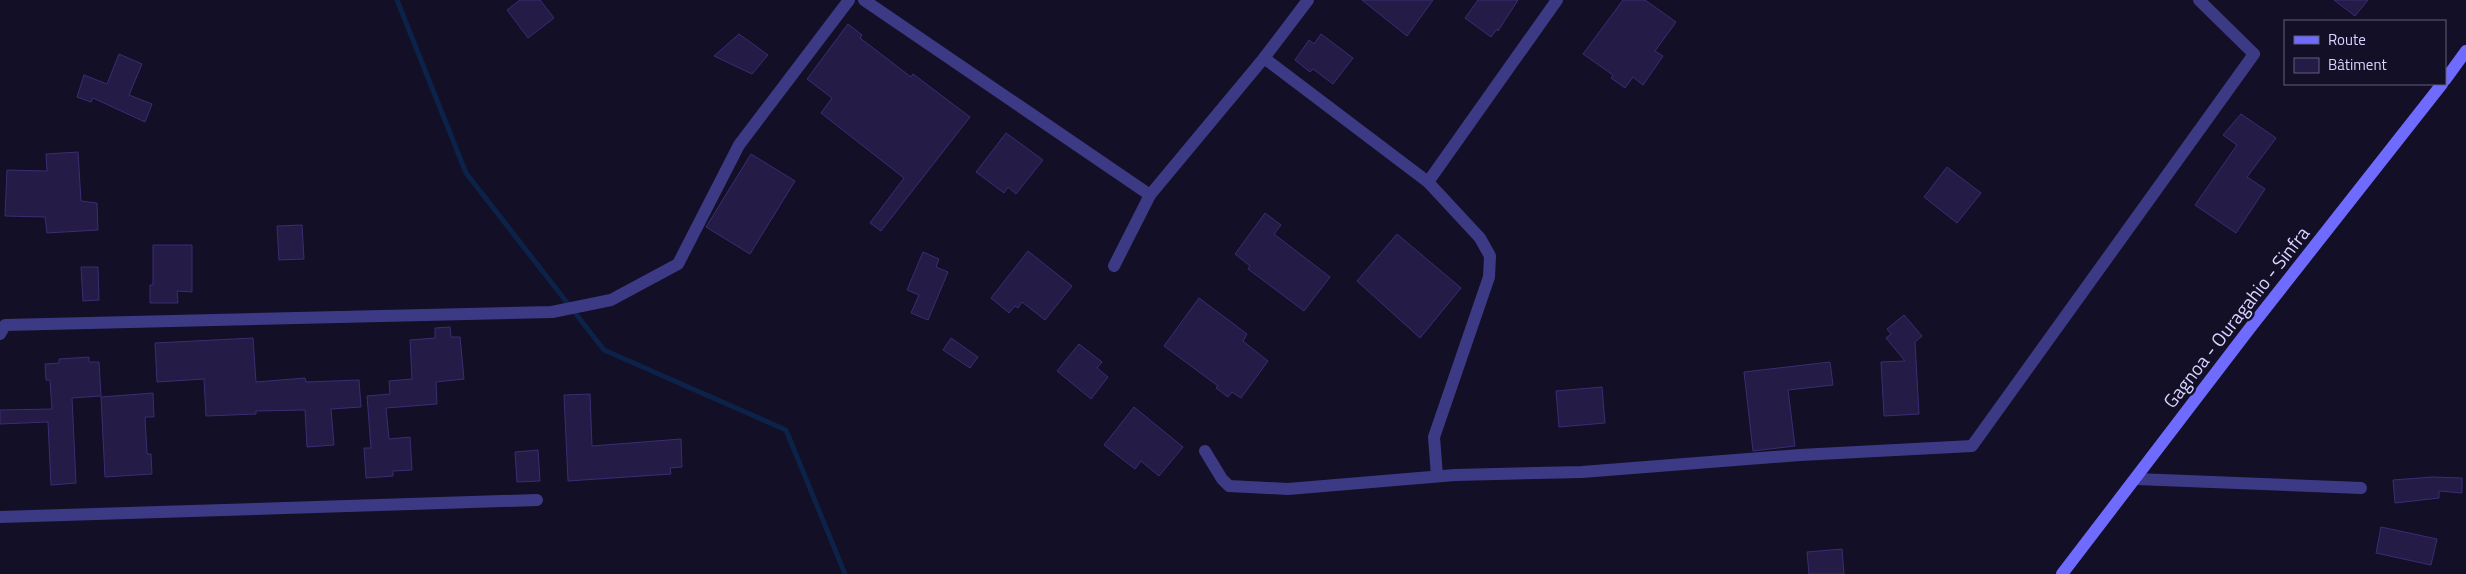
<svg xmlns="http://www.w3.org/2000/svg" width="2466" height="574" font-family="'Titillium Web',sans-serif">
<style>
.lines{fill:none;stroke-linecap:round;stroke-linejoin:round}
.stream{stroke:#0c2248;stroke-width:5}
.building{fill:#241b47;stroke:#3b2d73}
.minor{stroke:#3d3a85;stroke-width:12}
.secondary{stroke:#6f6bff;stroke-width:12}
.labels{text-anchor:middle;stroke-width:5;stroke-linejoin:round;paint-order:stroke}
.street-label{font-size:19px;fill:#d9d4ff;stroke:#130f26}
</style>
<rect width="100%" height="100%" fill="#130f26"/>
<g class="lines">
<polyline class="stream" points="397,0 466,173 604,350 786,430 845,574"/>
</g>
<g class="building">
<polygon points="520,0 540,0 554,18 528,38 507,10"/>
<polygon points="1362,0 1433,0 1407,36"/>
<polygon points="1478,0 1518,0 1498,31 1497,29 1491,37 1465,18"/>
<polygon points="1623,0 1645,0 1676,22 1655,51 1663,56 1643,85 1633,77 1625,88 1611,78 1613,75 1583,54"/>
<polygon points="2334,0 2368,0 2355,16"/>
<polygon points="848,24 862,35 860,38 911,77 913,74 970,117 881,231 870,223 904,178 821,113 832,98 807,79"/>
<polygon points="739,34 768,55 752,74 714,56"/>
<polygon points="1321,34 1353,58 1333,84 1313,69 1310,72 1295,60 1309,40 1314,44"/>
<polygon points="119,54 142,64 129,95 152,104 145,122 93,98 91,102 77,97 84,75 107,84"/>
<polygon points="2241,114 2276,138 2247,177 2265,189 2236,233 2195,205 2237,145 2223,135"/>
<polygon points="1006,133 1043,160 1016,194 1008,187 1004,193 976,172"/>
<polygon points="78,152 81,201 97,203 98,230 47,233 45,217 5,216 7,170 47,171 46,154"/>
<polygon points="751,154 795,181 750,254 706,227"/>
<polygon points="1947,167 1981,193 1957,223 1924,197"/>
<polygon points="1265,213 1281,225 1274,234 1330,277 1304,311 1248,269 1250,266 1235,254"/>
<polygon points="302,225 304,259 279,260 277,226"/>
<polygon points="1397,234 1461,288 1420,338 1357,281"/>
<polygon points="153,245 192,245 192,292 177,291 178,303 150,303 150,285 153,285"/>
<polygon points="1028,251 1072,286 1045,320 1022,302 1018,308 1015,306 1009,313 991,298"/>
<polygon points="923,252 939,259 936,267 948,272 928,320 911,313 919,295 907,290"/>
<polygon points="81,267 98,267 99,300 83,301"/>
<polygon points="1199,298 1247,334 1243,341 1268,361 1241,398 1232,392 1228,397 1216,388 1218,386 1164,346"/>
<polygon points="1904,315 1922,336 1915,342 1919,414 1884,416 1881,362 1905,361 1886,338 1891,334 1887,329"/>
<polygon points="450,327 451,337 460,337 464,379 436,382 437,404 386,408 389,439 410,437 412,470 393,471 393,476 366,478 364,448 371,448 367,396 390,394 389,381 412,379 410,340 435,338 435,328"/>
<polygon points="253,338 256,382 305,378 306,382 359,380 361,407 331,409 334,445 307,447 305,410 256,411 256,414 206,416 204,379 157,382 155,343"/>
<polygon points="951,338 978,357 970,368 943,350"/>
<polygon points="1079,344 1102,362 1097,368 1108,377 1091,399 1057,371"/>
<polygon points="89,357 89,362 99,362 101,396 72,398 76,483 51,485 48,422 0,424 0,410 52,409 50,380 46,380 45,364 59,363 59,359"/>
<polygon points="1830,362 1833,385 1788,390 1795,446 1753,451 1744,372"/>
<polygon points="1602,387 1605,423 1559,427 1556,391"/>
<polygon points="153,393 154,417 145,417 147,454 151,454 152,474 105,477 101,397"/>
<polygon points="590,394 592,446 681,439 682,467 670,468 671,474 568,481 564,395"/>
<polygon points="1134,407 1183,447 1159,476 1141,461 1135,469 1104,445"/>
<polygon points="538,450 540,481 517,482 515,452"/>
<polygon points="2432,477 2462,478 2462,493 2439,491 2439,498 2395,503 2393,480"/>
<polygon points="2381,527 2437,539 2431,565 2376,553"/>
<polygon points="1842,549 1844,574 1809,574 1807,552"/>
</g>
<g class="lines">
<g class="minor">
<polyline points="864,0 1150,195 1264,58 1308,0"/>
<polyline points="1264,58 1428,182 1480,238 1490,256 1489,277 1434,437 1437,476"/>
<polyline points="1428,182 1557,0"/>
<polyline points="1114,266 1150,195"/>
<polyline points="0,334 5,325 552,312 611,300 678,264 739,145 849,0"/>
<polyline points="1205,451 1222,479 1229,486 1288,489 1455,475 1582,472 1800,455 1972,446 2254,54 2199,0"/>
<polyline points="2136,479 2361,488"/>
<polyline points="0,517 537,500"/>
</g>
<g class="secondary">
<polyline points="2445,80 2466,51"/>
<polyline points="2062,574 2250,328 2442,84"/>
</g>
</g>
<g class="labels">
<g class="street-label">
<text transform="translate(2236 317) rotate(-52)" y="7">Gagnoa - Ouragahio - Sinfra</text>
</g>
</g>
<rect x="2284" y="20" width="162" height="65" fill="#130f26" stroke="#625e7d"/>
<rect x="2294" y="36" width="25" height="8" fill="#6f6bff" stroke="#625e7d"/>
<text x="2328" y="45" font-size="15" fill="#d9d4ff">Route</text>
<rect x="2294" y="58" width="25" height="15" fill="#241b47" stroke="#625e7d"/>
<text x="2328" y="70" font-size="15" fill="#d9d4ff">Bâtiment</text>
</svg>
